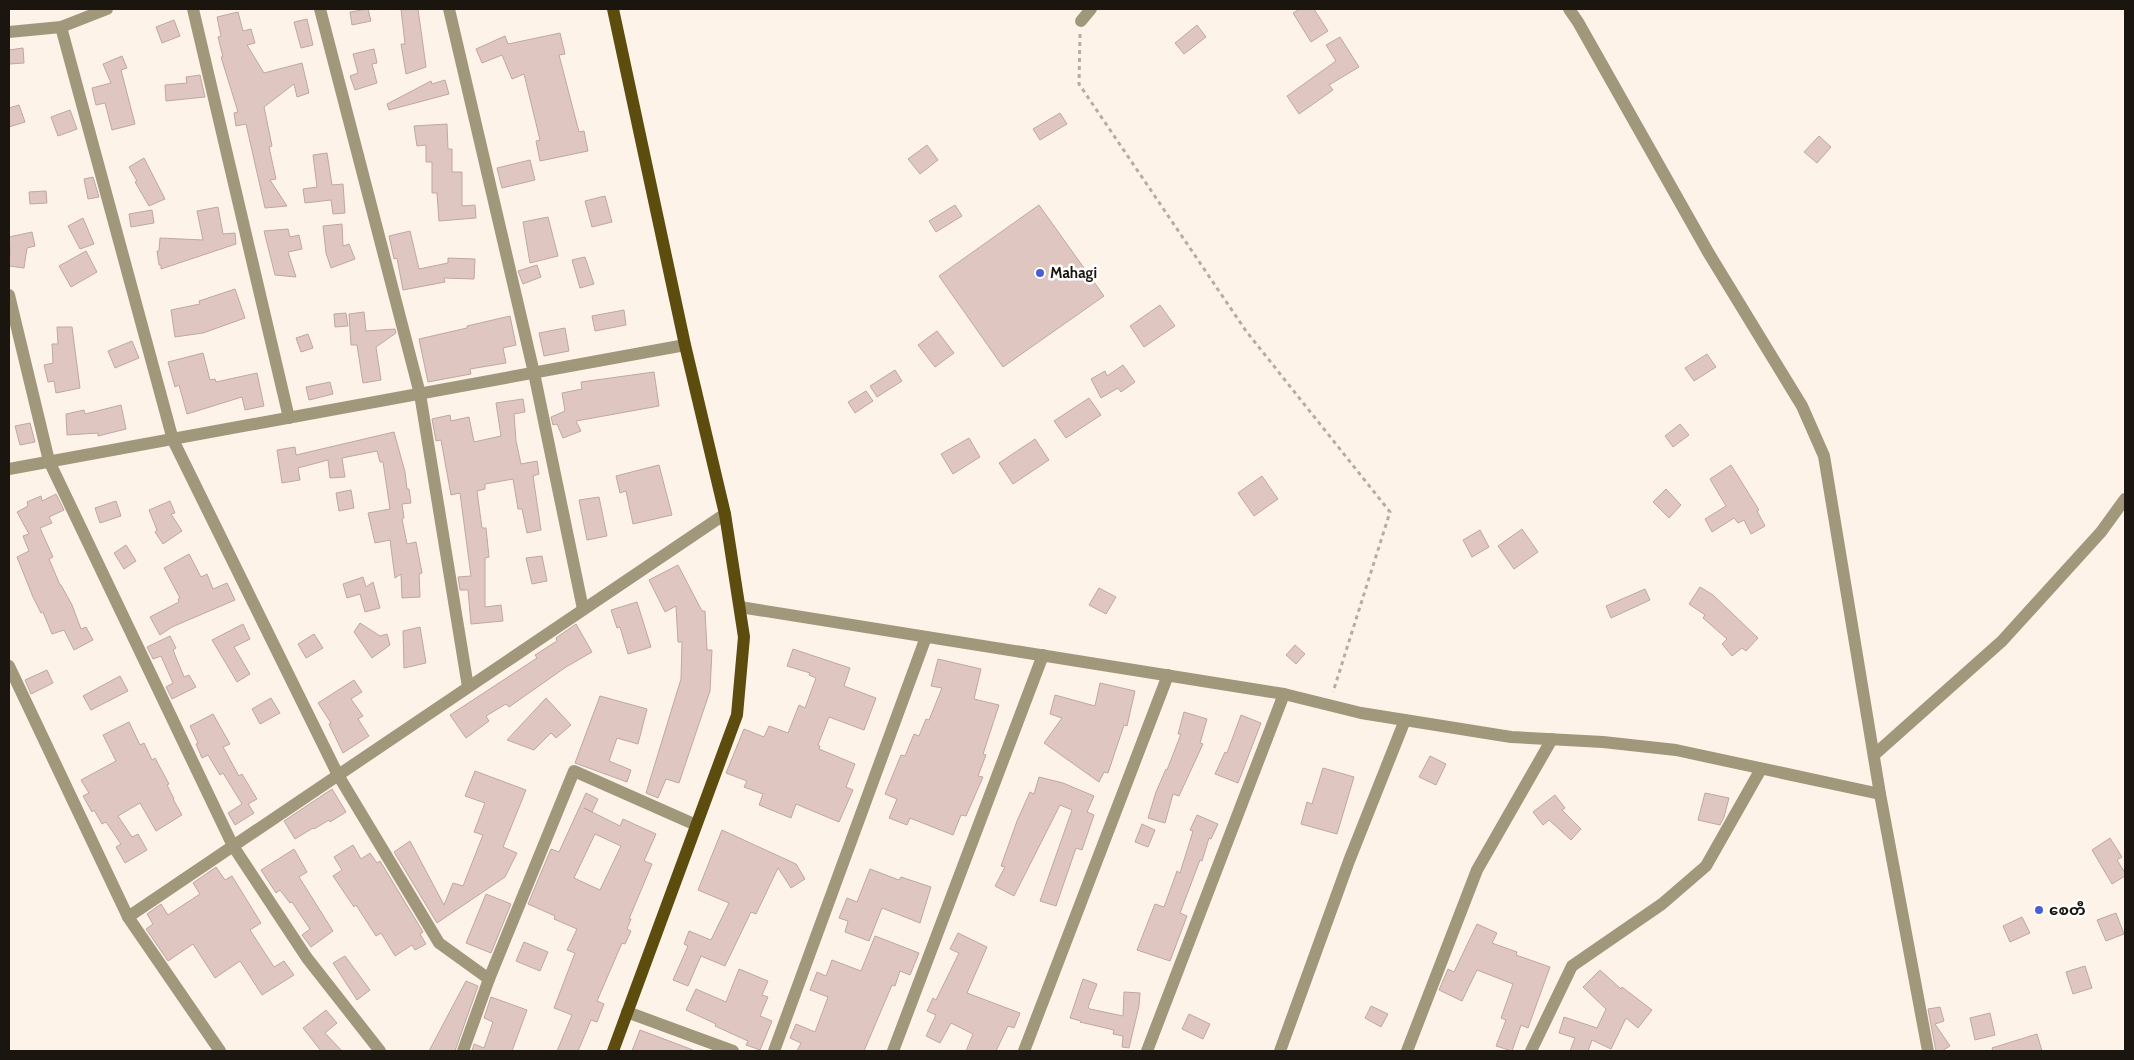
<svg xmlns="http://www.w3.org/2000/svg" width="2134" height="1060" font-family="Cabin,'Noto Sans Myanmar',sans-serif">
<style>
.building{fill:#e0c6c1;stroke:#c0a7a1;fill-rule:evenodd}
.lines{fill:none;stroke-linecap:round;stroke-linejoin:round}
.path{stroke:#b6aca4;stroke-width:3;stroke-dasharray:4 4;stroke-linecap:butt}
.minor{stroke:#a1987b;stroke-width:12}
.major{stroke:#5c4c0e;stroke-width:12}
.poi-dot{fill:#495ed3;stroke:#fff;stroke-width:2}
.labels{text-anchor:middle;stroke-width:5;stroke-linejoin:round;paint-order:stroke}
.poi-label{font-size:15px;font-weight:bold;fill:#1b150f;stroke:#fff;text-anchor:start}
</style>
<rect width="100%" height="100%" fill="#fef3e9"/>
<g class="building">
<polygon points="368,9 371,21 352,25 350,12"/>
<polygon points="401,9 418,9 426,67 406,74 401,44 405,44"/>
<polygon points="1300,9 1314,9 1328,31 1311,42 1293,13"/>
<polygon points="238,12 243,31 251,29 255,43 247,45 264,73 302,63 309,93 297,97 294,84 264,107 272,146 269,147 276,179 270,180 287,206 265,208 246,124 236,126 234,113 238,112 221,57 223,57 218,37 221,36 217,17"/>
<polygon points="307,19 313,45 301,48 294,22"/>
<polygon points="174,20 180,36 162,43 156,27"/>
<polygon points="1197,25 1206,37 1184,54 1175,43"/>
<polygon points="560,33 565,54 559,55 579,132 584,131 588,151 540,161 536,141 540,140 524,74 512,79 502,55 482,63 476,49 505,36 508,44"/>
<polygon points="1340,37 1359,67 1329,85 1333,90 1299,114 1287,96 1336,61 1326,45"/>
<polygon points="23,48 24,63 9,64 9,50"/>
<polygon points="374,49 377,63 372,64 377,83 355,90 350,76 358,73 353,54"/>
<polygon points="122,56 127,68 121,70 135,124 112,130 105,103 96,105 92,88 111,83 103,64"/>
<polygon points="200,75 205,97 166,101 165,85 187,83 186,77"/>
<polygon points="445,80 449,94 389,110 387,104 431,81 432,84"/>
<polygon points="19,105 25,122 9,127 9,108"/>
<polygon points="70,110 77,129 58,136 51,117"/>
<polygon points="1060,113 1067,124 1040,140 1033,129"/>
<polygon points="447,124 448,149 452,149 452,172 462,172 462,206 475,205 476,218 439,221 437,193 432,193 432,162 426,162 426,145 417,146 414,126"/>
<polygon points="1819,136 1831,147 1817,163 1804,152"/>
<polygon points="927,145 938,160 920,174 908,159"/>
<polygon points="327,153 332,185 343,184 345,213 333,214 331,200 305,203 303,189 317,187 313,155"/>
<polygon points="144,158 165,199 149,206 135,182 137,181 129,167"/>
<polygon points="530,160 535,180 502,188 497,168"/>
<polygon points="93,177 99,197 88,199 84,179"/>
<polygon points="46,191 47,203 30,204 29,192"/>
<polygon points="605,196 612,222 592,227 585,201"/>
<polygon points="955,205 962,216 936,232 929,221"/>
<polygon points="1039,205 1104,296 1003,367 939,276"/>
<polygon points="218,207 223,234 235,233 236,244 161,269 161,265 159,265 157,251 159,251 160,238 203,240 197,211"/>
<polygon points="152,210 154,223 131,227 129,214"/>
<polygon points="548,217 558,256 530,263 523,222"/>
<polygon points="83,218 94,244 80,249 68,226"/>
<polygon points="342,224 343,246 349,244 355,259 331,268 326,253 323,226"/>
<polygon points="288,229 290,237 299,235 302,249 288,252 296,277 275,275 264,231"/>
<polygon points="410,231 419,269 448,263 448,258 475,259 474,279 444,278 445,282 403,290 397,258 394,259 389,236"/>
<polygon points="32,232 35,246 27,248 24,268 9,266 10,251 9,237"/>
<polygon points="86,251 97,272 71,287 59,266"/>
<polygon points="585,257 594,284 580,288 572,260"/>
<polygon points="537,265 541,277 523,284 518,271"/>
<polygon points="235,289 245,318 203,333 175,337 171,310 200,304 199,301"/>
<polygon points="1160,305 1175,326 1144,347 1130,326"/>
<polygon points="624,310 626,325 595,331 592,316"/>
<polygon points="364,312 366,331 395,329 396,333 376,347 381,380 363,383 357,345 351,345 349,314"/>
<polygon points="346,313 348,326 335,327 334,314"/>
<polygon points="510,316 516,345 503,348 506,363 470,369 471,374 428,382 419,339 467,328 467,326"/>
<polygon points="57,327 72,327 80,388 56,393 54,381 48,382 44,365 53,363 52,344 58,344"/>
<polygon points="565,328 569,351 544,356 539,333"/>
<polygon points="937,331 954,353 935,367 918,345"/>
<polygon points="308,334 313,348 301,352 296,338"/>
<polygon points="132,341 139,358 115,368 108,351"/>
<polygon points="203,353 210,380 215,379 216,382 257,373 264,406 245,410 242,397 187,414 179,385 175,387 168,362"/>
<polygon points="1707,354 1716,367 1694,381 1685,368"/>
<polygon points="1123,365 1135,382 1121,392 1118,388 1101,398 1091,379 1105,371 1107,376"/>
<polygon points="895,370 902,381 877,397 870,386"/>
<polygon points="654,372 659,406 576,421 581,431 563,438 557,424 553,425 551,417 565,411 562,393 582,389 581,382"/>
<polygon points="330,382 333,394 309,400 306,387"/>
<polygon points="866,391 873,401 855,413 848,402"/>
<polygon points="1089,398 1101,415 1066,438 1054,421"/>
<polygon points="523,399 525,412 514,414 516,441 521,464 537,461 539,474 533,476 541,530 527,533 522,509 518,509 513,479 485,484 485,489 477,491 482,528 486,528 489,557 485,558 485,607 501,605 503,621 471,624 468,590 460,590 458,577 471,576 460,493 451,495 441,440 436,441 432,419 450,415 451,421 469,417 474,442 501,436 496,403"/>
<polygon points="121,405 126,429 98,436 98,433 67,435 66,414 84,410 85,414"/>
<polygon points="30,423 35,442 20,445 15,426"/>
<polygon points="1680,424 1689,435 1673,447 1665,436"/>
<polygon points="394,432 405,472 407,489 409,489 411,503 402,504 404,518 402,519 407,544 416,542 422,573 419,574 420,597 402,598 401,574 395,578 390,540 375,543 368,513 390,509 383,462 380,462 377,451 342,458 345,477 330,478 328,460 298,468 300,480 282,483 277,450 295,447 296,455"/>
<polygon points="969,438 980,457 953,474 941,454"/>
<polygon points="1035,439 1049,460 1013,484 999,463"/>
<polygon points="659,465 672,515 633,524 626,491 620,493 616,476"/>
<polygon points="1731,465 1759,510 1757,511 1765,526 1751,534 1744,520 1738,523 1734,518 1712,532 1705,519 1726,506 1710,479"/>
<polygon points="1262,476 1278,499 1254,516 1238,493"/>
<polygon points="1666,489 1681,505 1669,518 1653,502"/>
<polygon points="351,490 354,508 339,511 336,493"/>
<polygon points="56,494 64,510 49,517 52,523 40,528 53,557 49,559 60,585 61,585 72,605 81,629 86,627 93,640 74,650 64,630 52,634 43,612 41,613 33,597 17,557 29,551 23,536 29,534 17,512 28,506 27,502 41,496 42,501"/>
<polygon points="599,497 607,536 587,540 579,500"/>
<polygon points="116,501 121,516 100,523 95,508"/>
<polygon points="170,501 175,513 171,514 182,531 163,544 155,532 157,530 149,510"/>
<polygon points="1522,529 1538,552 1514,569 1498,546"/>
<polygon points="1480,530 1489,547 1472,557 1463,540"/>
<polygon points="126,545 136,561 124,569 114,553"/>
<polygon points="189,554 201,577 207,574 213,589 227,583 235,600 172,627 160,635 150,617 179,602 178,599 180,598 164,568"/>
<polygon points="542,556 547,581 532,584 526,558"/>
<polygon points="678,565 702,611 705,611 707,650 712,650 710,691 679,783 666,779 658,798 646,793 681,679 682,642 678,642 676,606 665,612 649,580"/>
<polygon points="363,577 366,587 373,582 380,608 365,612 360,594 347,598 343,584"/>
<polygon points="1700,587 1713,595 1758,638 1746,651 1742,648 1732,656 1722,644 1727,639 1703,618 1705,615 1689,604"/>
<polygon points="1099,588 1116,597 1106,614 1089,605"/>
<polygon points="1645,589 1650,600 1611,618 1606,606"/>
<polygon points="637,602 651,647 628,654 620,627 617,628 611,610"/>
<polygon points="360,623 380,636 387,634 390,645 372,658 354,632"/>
<polygon points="243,624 250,639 234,647 250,674 237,682 212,640"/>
<polygon points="576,624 592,652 566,667 509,707 506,704 486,716 489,721 466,738 450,715 537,658 535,655 557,641 556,638"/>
<polygon points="420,627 426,663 404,668 403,631"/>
<polygon points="314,634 323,648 306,658 298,644"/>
<polygon points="170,636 176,648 173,650 184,677 189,675 196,687 172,699 166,687 173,683 161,656 153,659 147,647"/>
<polygon points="1295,645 1305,654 1296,664 1286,655"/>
<polygon points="793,649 850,668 844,686 876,698 864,730 829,717 818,745 820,746 819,749 855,764 846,787 853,790 839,822 796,804 791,818 759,805 763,794 744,787 747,781 726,773 744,729 764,737 769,726 788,733 799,705 805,708 816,678 809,675 810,673 787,666"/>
<polygon points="938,659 981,669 974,699 999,705 983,754 986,755 978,776 983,777 966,816 961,815 953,835 910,818 907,825 889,818 897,799 885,794 901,755 905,756 914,734 919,736 926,719 929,720 942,688 931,686"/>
<polygon points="47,670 53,683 31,694 25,680"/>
<polygon points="120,676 128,691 91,710 83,696"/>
<polygon points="354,680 362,692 351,699 363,716 358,719 369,736 343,753 329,724 331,723 318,703"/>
<polygon points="1100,683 1135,691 1127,726 1124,725 1108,773 1104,772 1099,782 1044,743 1062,718 1050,714 1055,695 1095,706"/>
<polygon points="600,696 647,709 638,744 617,738 609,761 631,770 627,782 575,763"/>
<polygon points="271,698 280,713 260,724 252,709"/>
<polygon points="546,698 571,725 556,738 551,733 534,750 507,740"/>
<polygon points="1184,712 1207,719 1200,743 1203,744 1179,796 1173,794 1165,823 1148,818 1156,792 1166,769 1167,770 1181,734 1178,734"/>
<polygon points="213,714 230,744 223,747 239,776 242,774 257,799 248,804 254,813 235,825 228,813 242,804 223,773 220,775 208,755 202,758 196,744 198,743 190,726"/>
<polygon points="1241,715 1261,723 1238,783 1215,774 1225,752 1227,753"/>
<polygon points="129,722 140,745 144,743 152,760 155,758 169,784 167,785 174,799 173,799 182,815 156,831 140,803 118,816 132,837 138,834 147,850 125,863 116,847 121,844 106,822 102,824 94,810 92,812 83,796 89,793 81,780 116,761 103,735"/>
<polygon points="1430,756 1446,764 1436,785 1419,777"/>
<polygon points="1323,768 1354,777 1337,834 1301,824 1307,802 1312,804"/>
<polygon points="475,771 526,790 503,847 517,853 505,877 437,923 394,852 410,841 444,905 453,883 463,886 483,835 474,832 485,803 465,796"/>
<polygon points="1039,777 1063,783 1094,796 1087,812 1094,815 1082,850 1076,848 1056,906 1040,901 1072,810 1060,805 1014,896 995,886 1005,867 1001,866 1017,821 1030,792 1034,794"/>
<polygon points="332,789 346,812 330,822 329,820 314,829 313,828 295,839 284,821"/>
<path d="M 586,793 L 598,799 L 592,812 L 584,808 L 620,826 L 623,819 L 656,834 L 644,861 L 652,864 L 629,919 L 631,919 L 627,929 L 631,931 L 625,944 L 622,943 L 597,1001 L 604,1004 L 597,1022 L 591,1020 L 578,1051 L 557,1051 L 572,1015 L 554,1008 L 575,953 L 567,950 L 577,929 L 554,919 L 555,916 L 528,904 L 551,849 L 559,852 ZM 595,834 L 621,846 L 600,890 L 574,878 Z"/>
<polygon points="1705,793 1729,798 1724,817 1720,825 1698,820"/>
<polygon points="1555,795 1565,808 1562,810 1581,829 1571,840 1549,820 1543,825 1533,812"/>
<polygon points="1197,815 1218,824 1211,839 1209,838 1202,861 1200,860 1180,913 1187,916 1170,961 1137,950 1155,904 1164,907 1177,871 1180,873 1193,831 1190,830"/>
<polygon points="1142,824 1155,830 1148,847 1135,842"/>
<polygon points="722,830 796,864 805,879 791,888 778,868 756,914 751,912 725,966 701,956 688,986 673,980 688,946 684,944 689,931 711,940 729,903 698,890"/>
<polygon points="2110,838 2122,857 2117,860 2125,873 2125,876 2112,884 2092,850"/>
<polygon points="353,845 361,859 370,853 377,863 380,861 423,932 420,934 426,944 415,950 412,945 395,956 381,933 376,936 356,905 354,907 333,876 342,870 334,857"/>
<polygon points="294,849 307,872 299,877 333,931 311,947 302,935 310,929 292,902 290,903 280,890 276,893 261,870"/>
<polygon points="216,867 225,880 232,876 261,923 250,930 274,967 284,961 294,975 262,995 240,961 215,978 193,944 168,961 146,929 153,924 147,914 161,904 168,915 200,894 193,883"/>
<polygon points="870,869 899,880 901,877 931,887 920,923 882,908 869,941 845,932 848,921 839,918 847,898 857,902"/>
<polygon points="486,894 511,904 491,953 466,943"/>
<polygon points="2116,913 2124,934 2106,941 2097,920"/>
<polygon points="2022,917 2030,933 2010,942 2003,926"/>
<polygon points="1477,924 1497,933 1492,943 1517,952 1516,955 1550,967 1528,1028 1521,1025 1512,1051 1496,1046 1506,1020 1501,1018 1513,984 1477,970 1462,1001 1439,990 1448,969 1454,972"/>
<polygon points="958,933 987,947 967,993 1020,1013 1014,1028 1008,1026 996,1051 966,1051 973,1034 951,1023 940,1043 926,1036 936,1015 927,1011 933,998 936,1000 959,953 950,949"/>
<polygon points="875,936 919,953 910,975 900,971 895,986 892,985 864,1051 797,1051 801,1043 790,1038 796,1024 815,1032 828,997 810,990 817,972 826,976 832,960 861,971"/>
<polygon points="524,942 548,952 540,971 516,961"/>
<polygon points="345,956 370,990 357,1000 333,963"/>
<polygon points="2085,966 2092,988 2073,994 2066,972"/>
<polygon points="739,969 768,981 762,995 768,997 760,1016 772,1021 760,1050 746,1045 748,1041 715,1026 716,1024 686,1010 696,989 726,1002"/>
<polygon points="1600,970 1621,989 1622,987 1652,1010 1638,1028 1626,1018 1611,1049 1592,1040 1588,1051 1570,1051 1575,1038 1559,1033 1564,1017 1597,1028 1606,1009 1583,987"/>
<polygon points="1083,979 1097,984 1088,1007 1090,1009 1123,1016 1124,992 1140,993 1139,1006 1129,1048 1122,1047 1123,1036 1113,1034 1114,1030 1080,1022 1081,1021 1070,1018"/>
<polygon points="466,981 478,986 455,1051 429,1051"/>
<polygon points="491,997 527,1010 512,1051 472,1051 474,1044 484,1048 493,1022 484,1018"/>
<polygon points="1371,1006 1388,1014 1381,1027 1365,1018"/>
<polygon points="1940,1007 1944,1021 1935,1024 1950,1046 1942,1051 1936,1051 1928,1009"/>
<polygon points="326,1010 337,1023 325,1033 342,1051 321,1051 303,1028"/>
<polygon points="1990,1013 1995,1035 1975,1040 1970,1018"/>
<polygon points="1189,1014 1210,1024 1203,1039 1182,1029"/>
<polygon points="640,1030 693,1050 693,1051 632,1051"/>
<polygon points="2037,1034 2042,1051 1993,1051 1992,1048"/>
</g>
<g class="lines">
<polyline class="path" points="1080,34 1079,84 1246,331 1390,512 1333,692"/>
<g class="minor">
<polyline points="193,9 289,418"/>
<polyline points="320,9 420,394 468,687"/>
<polyline points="449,9 534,373 583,609"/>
<polyline points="1569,9 1578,22 1708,252 1802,406 1824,456 1880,794 1928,1051"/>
<polyline points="1081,21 1091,9"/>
<polyline points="61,27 173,440 338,775 439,943 489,979"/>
<polyline points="9,32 61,27 107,9"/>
<polyline points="9,295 49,461 233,846 307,958 380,1051"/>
<polyline points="9,469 685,345"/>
<polyline points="740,607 1284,694 1361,713 1511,737 1603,742 1676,750 1880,794"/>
<polyline points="9,666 128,917 220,1051"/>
<polyline points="1874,755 2002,641 2101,532 2125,499"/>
<polyline points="128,917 725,514"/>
<polyline points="627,1012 733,1051"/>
<polyline points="463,1051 489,979 574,771 696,825"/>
<polyline points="774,1051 926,637"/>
<polyline points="893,1051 1043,655"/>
<polyline points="1024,1051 1168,675"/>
<polyline points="1147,1051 1284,694"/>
<polyline points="1280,1051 1349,861 1405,720"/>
<polyline points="1407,1051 1477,870 1552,739"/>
<polyline points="1531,1051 1572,966 1662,904 1706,866 1761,769"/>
</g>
<polyline class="major" points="613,9 685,345 725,514 744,637 737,715 613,1051"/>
</g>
<g class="poi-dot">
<circle cx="1040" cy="273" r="5"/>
<circle cx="2039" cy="910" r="5"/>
</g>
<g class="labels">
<g class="poi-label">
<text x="1050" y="278">Mahagi</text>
<text x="2049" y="915">စေတီ</text>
</g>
</g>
<rect width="2134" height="1060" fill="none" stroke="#1b150f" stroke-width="20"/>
</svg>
